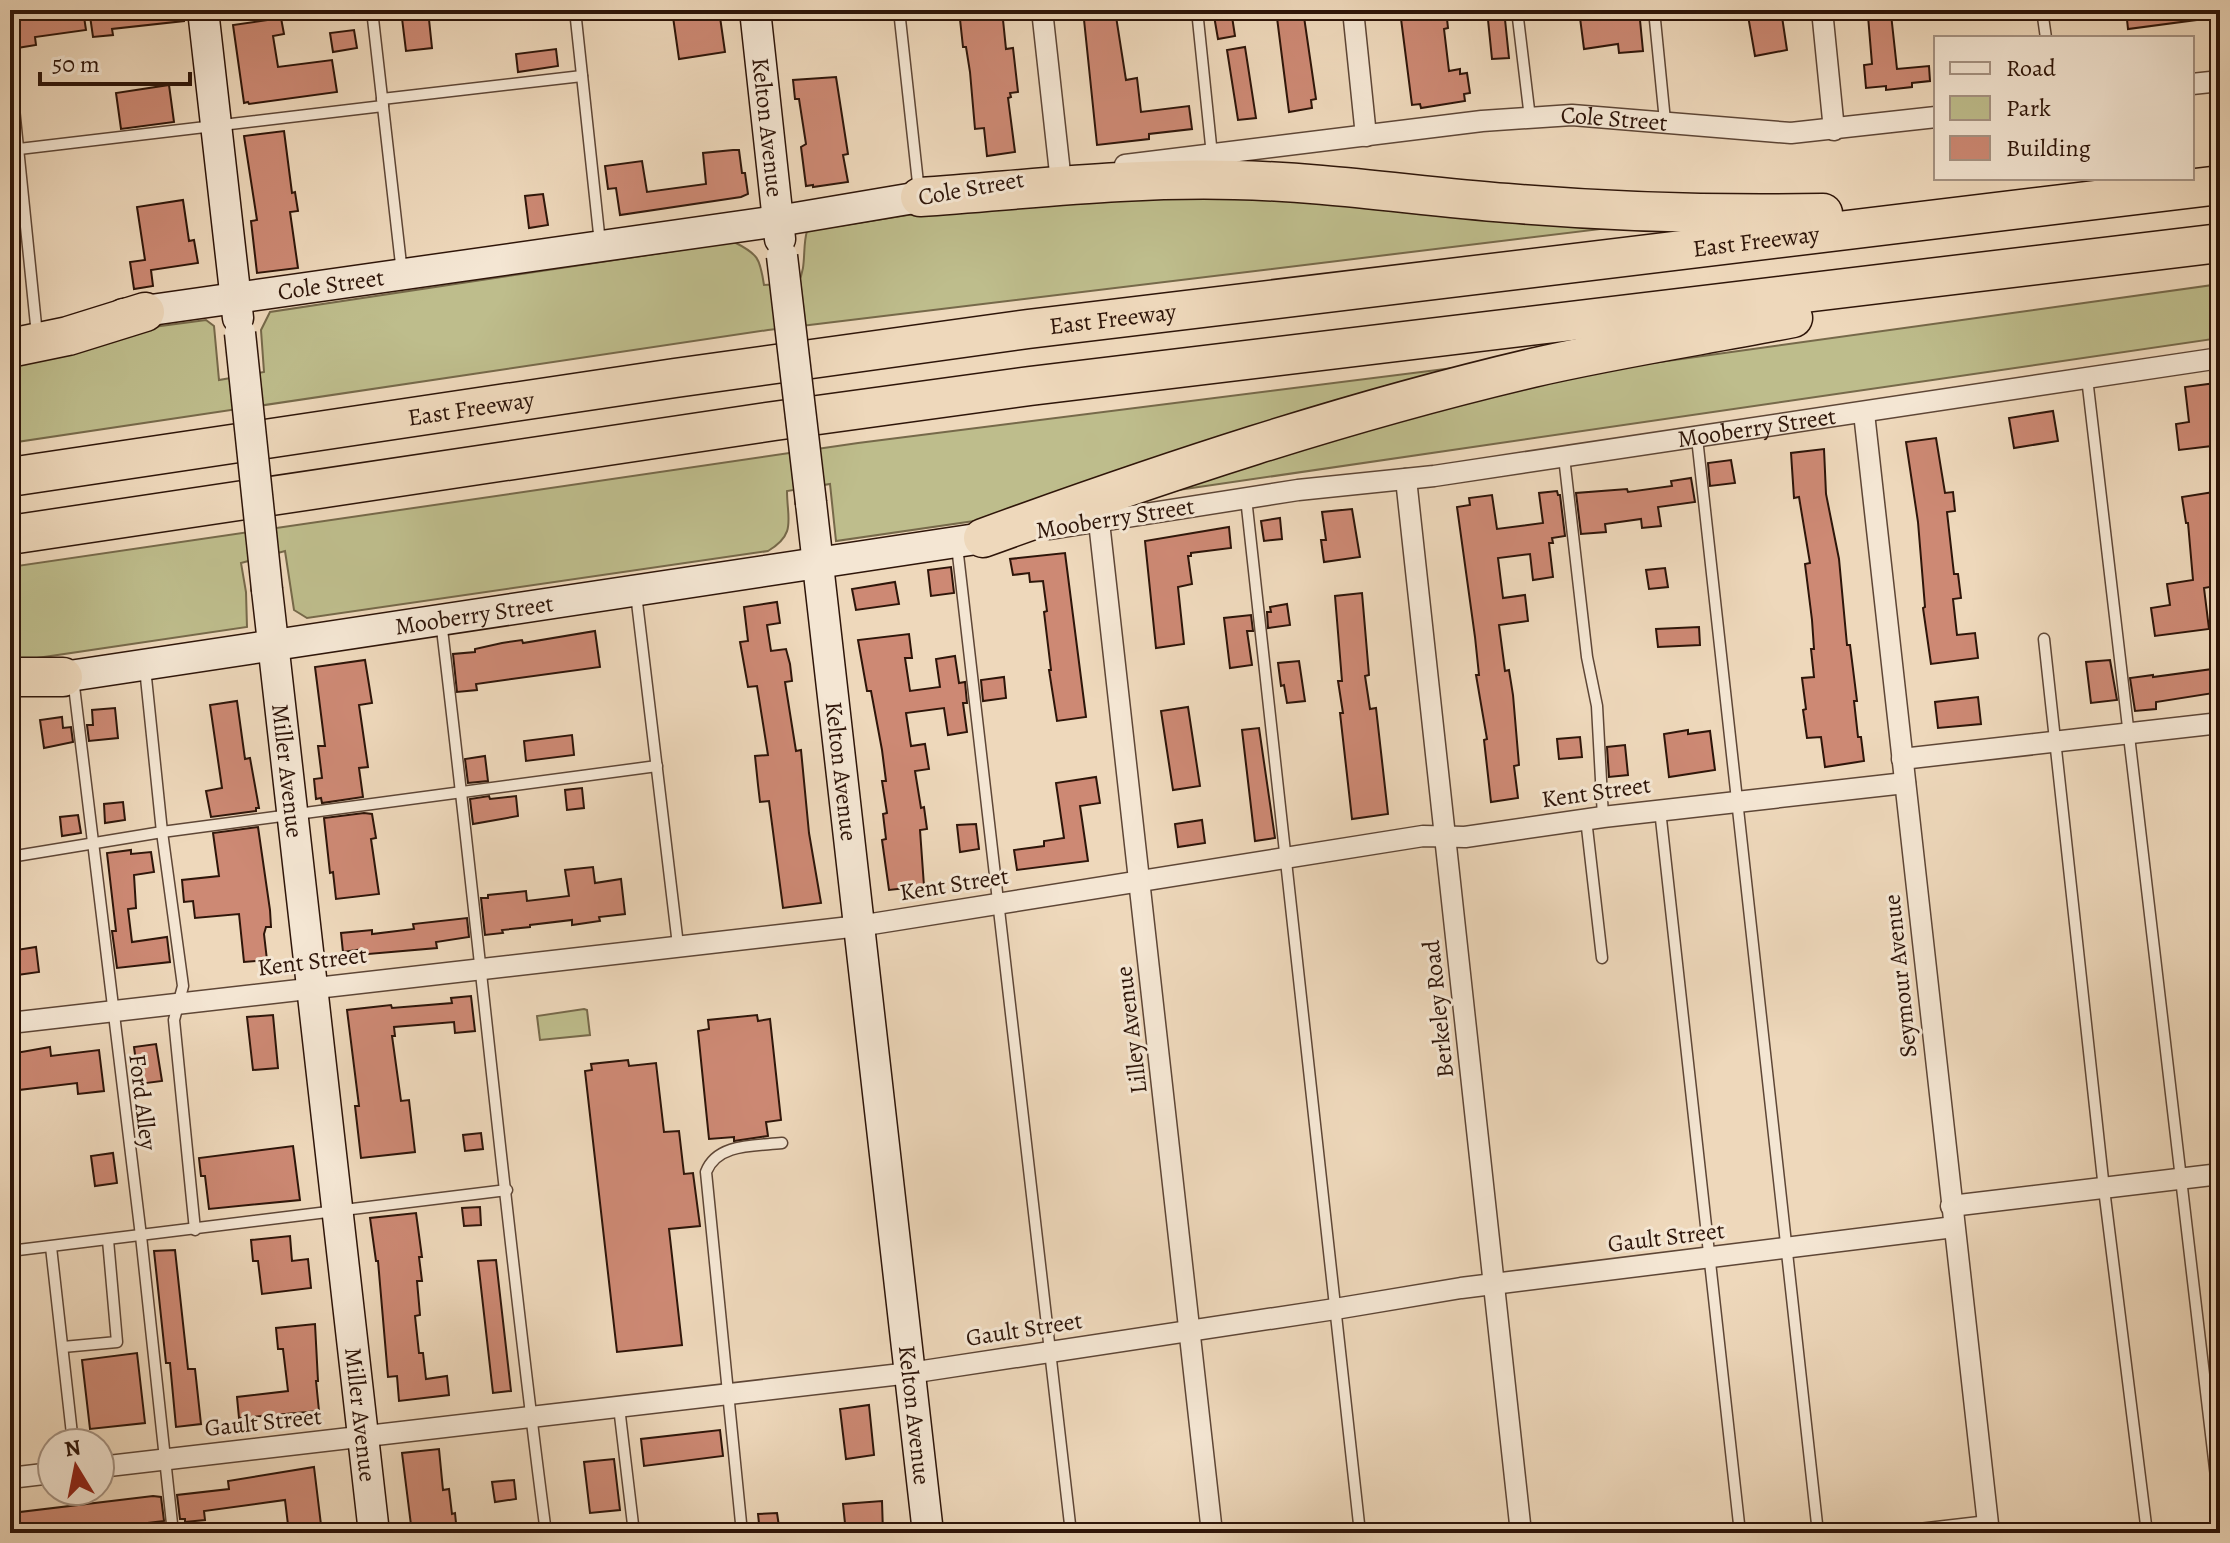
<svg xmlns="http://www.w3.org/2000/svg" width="2230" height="1543" font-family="Alegreya,serif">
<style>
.green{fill:#bebd8c;stroke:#76694a;stroke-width:2}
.building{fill:#cd8974;stroke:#2e1509;stroke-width:2}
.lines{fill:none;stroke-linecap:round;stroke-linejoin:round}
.lane-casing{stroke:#5e4636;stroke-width:13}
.street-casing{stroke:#5e4636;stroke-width:23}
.secondary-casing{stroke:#2e1509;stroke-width:33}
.highway-casing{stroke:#2e1509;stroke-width:41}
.lane{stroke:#f4e6d3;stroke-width:10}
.street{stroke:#f4e6d3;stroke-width:20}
.secondary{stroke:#f4e6d3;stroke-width:30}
.highway{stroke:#eed8bb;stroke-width:38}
.secondary-bridge-casing{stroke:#2e1509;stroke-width:33;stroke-linecap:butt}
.secondary-bridge{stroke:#f4e6d3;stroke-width:30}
.labels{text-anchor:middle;stroke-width:6;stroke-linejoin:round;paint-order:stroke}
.street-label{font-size:24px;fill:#2e1509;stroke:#f4e6d3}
</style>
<rect width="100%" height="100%" fill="#eed8bb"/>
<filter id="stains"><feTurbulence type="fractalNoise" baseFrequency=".0025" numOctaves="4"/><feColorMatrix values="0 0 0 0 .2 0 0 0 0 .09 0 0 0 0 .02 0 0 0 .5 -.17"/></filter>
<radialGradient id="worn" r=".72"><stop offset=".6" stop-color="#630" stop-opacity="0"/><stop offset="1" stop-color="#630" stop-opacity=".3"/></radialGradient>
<g class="green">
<path d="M 1250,192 L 1600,221 L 1601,229 L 768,330 L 10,443 L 10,356 L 123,331 L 206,320 L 214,326 L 219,380 L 264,372 L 261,330 L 270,312 L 734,242 C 758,254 760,258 764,285 L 798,283 C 807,267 802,248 807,231 L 1028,196 Z"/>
<polygon points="2220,284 2220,338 1151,494 1442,404 1595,371"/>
<path d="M 1453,368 L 981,520 L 836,541 L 830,484 L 787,491 C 787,519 797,534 768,551 L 307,618 L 294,610 L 285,551 L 241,563 L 246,592 L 247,627 L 10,662 L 10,567 L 858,443 Z"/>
<polygon points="584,1009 587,1010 590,1035 540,1040 537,1016"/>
</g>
<g class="building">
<polygon points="12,10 28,10 28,14 83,10 86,30 35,37 36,45 17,48"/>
<polygon points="114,10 183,10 184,21 112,29 113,35 93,37 90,16 114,13"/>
<polygon points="401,10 428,10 432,48 406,51"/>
<polygon points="672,10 719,10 725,52 679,59"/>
<polygon points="959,10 1002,10 1006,49 1013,48 1018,92 1010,93 1011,97 1008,98 1015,152 987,156 984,128 975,129 970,72 966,47 963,47"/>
<polygon points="1083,10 1115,10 1126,80 1137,78 1141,112 1189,106 1192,129 1149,134 1149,139 1097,145"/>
<polygon points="1213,10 1231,10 1235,36 1218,39"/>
<polygon points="1276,10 1303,10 1316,99 1311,100 1312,108 1289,112"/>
<polygon points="1446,10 1448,28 1444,29 1449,71 1460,69 1460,74 1467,73 1470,93 1464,94 1465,101 1421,108 1420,104 1412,105 1400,11"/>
<polygon points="1487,10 1504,10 1509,58 1492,59"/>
<polygon points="1579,10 1639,10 1643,51 1619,53 1618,44 1584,49"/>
<polygon points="1747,10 1781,10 1787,50 1755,56"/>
<polygon points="2126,10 2196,10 2196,20 2128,29"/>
<polygon points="1891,14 1897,69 1929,66 1930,81 1912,83 1912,87 1886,90 1886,86 1866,88 1864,65 1872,64 1868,16"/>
<polygon points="281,18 284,34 273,36 278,67 332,60 337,92 249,104 248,102 244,103 233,25"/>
<polygon points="354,30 357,48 333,52 330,33"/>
<polygon points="1245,47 1256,118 1238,120 1227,50"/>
<polygon points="556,49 558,66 518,72 516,54"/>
<polygon points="836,77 848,154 843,155 848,182 813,187 813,185 806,186 801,147 806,144 799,99 795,99 793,80"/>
<polygon points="169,85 174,122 121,129 116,93"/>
<polygon points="284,131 292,193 295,192 298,211 290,212 298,268 257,273 251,221 257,220 244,136"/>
<polygon points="733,150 739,150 742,173 745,173 748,194 741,197 620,215 616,188 608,189 605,166 642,161 647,192 706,184 703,153"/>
<polygon points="543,194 548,225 529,228 525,196"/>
<polygon points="183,200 189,241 194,240 198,263 151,270 153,286 134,289 130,262 145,260 137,207"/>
<polygon points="2216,383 2220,445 2179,450 2176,424 2189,422 2185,387"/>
<polygon points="2053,411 2058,441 2014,448 2009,418"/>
<polygon points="1936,438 1945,493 1953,492 1955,511 1947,512 1954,574 1958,574 1961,598 1953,599 1957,635 1975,633 1978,658 1931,664 1923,608 1925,607 1918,522 1906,442"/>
<polygon points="1824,449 1826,494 1839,559 1847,645 1850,645 1857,701 1854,701 1858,737 1861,737 1864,761 1825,767 1821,737 1807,738 1803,710 1806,709 1802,678 1814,677 1811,649 1814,649 1812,620 1805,564 1810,563 1799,497 1794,498 1791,453"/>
<polygon points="1731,460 1735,483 1710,486 1708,463"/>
<polygon points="1691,478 1695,502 1658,507 1661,526 1642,528 1641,519 1605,524 1606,532 1581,534 1576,493 1627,489 1628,492 1672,486 1671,481"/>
<polygon points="1557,491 1558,495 1560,495 1565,536 1552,538 1553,543 1549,543 1553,577 1533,580 1530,554 1498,558 1503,598 1525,595 1528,621 1499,625 1505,671 1509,670 1513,695 1519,765 1514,766 1518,798 1491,802 1484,740 1487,739 1476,675 1479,675 1475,637 1457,507 1470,505 1469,498 1492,495 1497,529 1543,523 1539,493"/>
<polygon points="2220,491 2220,585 2204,588 2209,629 2155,636 2151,608 2170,605 2167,584 2193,580 2188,523 2186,523 2182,497"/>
<polygon points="1352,509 1360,557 1324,562 1321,540 1326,540 1322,512"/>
<polygon points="1280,518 1282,539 1264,541 1261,521"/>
<polygon points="1229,527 1231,548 1191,553 1191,556 1188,556 1192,584 1178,587 1184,644 1156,648 1145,541"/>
<polygon points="1065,553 1086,717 1057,721 1049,670 1051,670 1044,612 1047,611 1043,581 1030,582 1029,573 1013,575 1010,559"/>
<polygon points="951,567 954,593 931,596 928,570"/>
<polygon points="1665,568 1668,587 1649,589 1646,570"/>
<polygon points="895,582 899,604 856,610 852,589"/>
<polygon points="1362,593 1369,675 1365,676 1370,709 1376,708 1388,814 1352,819 1340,713 1343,713 1338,681 1342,681 1335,596"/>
<polygon points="777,602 780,623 767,625 771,651 786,649 790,664 792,681 785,682 796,751 801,750 809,833 821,903 783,908 769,801 760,802 758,785 755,756 768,755 757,686 748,687 740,642 748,641 744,607"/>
<polygon points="1287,604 1290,625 1268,628 1267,612 1271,612 1270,607"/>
<polygon points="1251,615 1253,631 1247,631 1252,665 1230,668 1224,618"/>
<polygon points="1699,627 1700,645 1658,647 1656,629"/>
<polygon points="595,631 600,667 476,684 477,690 457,692 453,654 475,652 475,649 502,643 522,640 523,643"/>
<polygon points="909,634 912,658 905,658 910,691 940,687 936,659 955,656 959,683 965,682 967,703 963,703 967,732 948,735 944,708 906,713 911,746 925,744 929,769 915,771 921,808 924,807 927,829 920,830 924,886 889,890 882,840 886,839 883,814 887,813 882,781 886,781 882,750 871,691 867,691 858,640"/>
<polygon points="365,660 372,703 359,705 368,767 359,768 363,797 322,803 321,798 316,799 314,779 322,778 318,746 325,746 315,667"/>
<polygon points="2110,660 2117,700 2091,703 2086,662"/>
<polygon points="1299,661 1305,701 1287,703 1284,685 1281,686 1278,663"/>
<polygon points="2220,668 2220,692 2156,702 2156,709 2135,711 2130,678 2153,675 2153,677"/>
<polygon points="1004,677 1006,698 983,701 981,680"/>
<polygon points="1978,697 1981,724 1938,728 1935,702"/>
<polygon points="237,701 245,759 250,758 259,808 256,808 256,811 211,817 206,791 222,788 210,705"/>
<polygon points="1188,707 1200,786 1173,790 1161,711"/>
<polygon points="115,708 118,738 89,741 87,725 93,725 92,710"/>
<polygon points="62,717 63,728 71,727 73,742 44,748 40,720"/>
<polygon points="1259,728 1275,838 1255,841 1242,730"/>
<polygon points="1688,730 1688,734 1710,731 1715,770 1669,777 1664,734"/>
<polygon points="572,735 574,755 526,761 524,741"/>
<polygon points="1580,737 1582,757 1559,759 1557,739"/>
<polygon points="1625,745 1628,775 1609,777 1607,747"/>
<polygon points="485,756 488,781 468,783 465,759"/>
<polygon points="1096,777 1100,803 1080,806 1088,861 1017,870 1014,850 1044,846 1044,841 1064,838 1056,783"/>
<polygon points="582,788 584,808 567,810 565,790"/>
<polygon points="489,796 490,799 516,796 518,816 473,824 470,799"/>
<polygon points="123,802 125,820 105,823 104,804"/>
<polygon points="364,813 372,814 376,838 371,839 379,894 336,899 333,872 330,873 324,818"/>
<polygon points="78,815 81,833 62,836 60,817"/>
<polygon points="1202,820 1205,843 1178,847 1175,824"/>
<polygon points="976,824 979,849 960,852 957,825"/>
<polygon points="258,827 270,910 271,927 266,927 264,934 267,960 244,962 239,914 195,918 193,901 184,902 182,880 219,876 213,833"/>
<polygon points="131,850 131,854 151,852 154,872 134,875 136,908 128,909 132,942 167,937 170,962 117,968 112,931 116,931 107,853"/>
<polygon points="593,867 595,883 621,879 625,914 599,917 600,921 572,925 572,920 530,925 530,927 502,930 503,933 485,935 481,898 488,898 488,895 526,891 527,901 569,896 565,870"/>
<polygon points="467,918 469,937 436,942 437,948 357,955 357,950 343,952 341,933 372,930 372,934 414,929 413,924"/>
<polygon points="36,947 39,972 10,976 10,951"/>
<polygon points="471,996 475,1031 455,1033 454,1022 394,1027 395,1036 392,1036 401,1101 409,1100 415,1152 361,1158 355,1106 359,1106 347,1010 391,1005 392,1008 452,1003 451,998"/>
<polygon points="273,1015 278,1068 253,1070 247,1017"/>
<polygon points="757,1015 758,1021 770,1019 781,1120 766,1122 768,1136 734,1141 734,1137 709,1139 698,1031 709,1029 708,1020"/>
<polygon points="156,1044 162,1081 139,1084 134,1047"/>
<polygon points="50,1047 51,1056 99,1050 104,1091 78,1094 77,1083 10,1091 10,1054"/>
<polygon points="628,1060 629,1066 656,1063 664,1132 679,1131 684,1174 693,1173 700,1226 669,1229 682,1345 617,1352 585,1071 592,1070 591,1064"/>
<polygon points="481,1133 483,1149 465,1151 463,1135"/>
<polygon points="293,1146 300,1200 209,1209 205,1176 201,1176 199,1158"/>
<polygon points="113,1153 117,1183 95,1186 91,1156"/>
<polygon points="480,1207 481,1225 464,1226 462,1208"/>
<polygon points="416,1213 422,1257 419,1257 422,1281 417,1281 420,1315 415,1316 419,1353 423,1353 426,1379 447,1376 449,1395 399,1401 397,1376 388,1377 378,1261 376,1261 370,1218"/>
<polygon points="290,1236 292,1261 308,1259 311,1288 262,1294 258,1261 253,1261 251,1240"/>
<polygon points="175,1250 188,1369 195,1369 201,1424 176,1427 170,1363 166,1363 154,1251"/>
<polygon points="496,1260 511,1391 493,1393 478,1261"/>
<polygon points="315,1324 318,1381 316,1381 319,1411 239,1418 237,1397 288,1391 283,1349 278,1349 276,1328"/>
<polygon points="137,1353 145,1423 90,1429 82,1360"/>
<polygon points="869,1405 874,1455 846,1459 840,1409"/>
<polygon points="720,1430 723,1456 644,1466 641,1439"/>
<polygon points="439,1449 443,1490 449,1489 452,1514 455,1513 457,1533 412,1533 402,1453"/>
<polygon points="614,1459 620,1510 590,1513 584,1462"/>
<polygon points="314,1467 322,1533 289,1533 285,1500 204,1511 205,1520 185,1522 185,1519 180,1519 177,1495 229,1489 228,1481"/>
<polygon points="514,1480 516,1499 495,1502 492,1482"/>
<polygon points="153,1496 161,1497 164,1521 64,1533 14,1533 12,1513"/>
<polygon points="882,1501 883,1533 846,1533 843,1504"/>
<polygon points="777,1513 780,1533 760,1533 758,1514"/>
</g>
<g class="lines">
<defs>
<g id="lane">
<polyline points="372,10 402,273"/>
<polyline points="575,10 600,243"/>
<polyline points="899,10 919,192"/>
<polyline points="1197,10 1212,155"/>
<polyline points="1517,10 1530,118"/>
<polyline points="1654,10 1665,121"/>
<polyline points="2042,10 2046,38"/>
<polyline points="10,69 36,325"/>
<polyline points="382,99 582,76"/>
<polyline points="19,149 383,106"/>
<polyline points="2087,378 2220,1511"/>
<polyline points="1697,438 1818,1533"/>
<polyline points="1564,457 1587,657 1597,706 1603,817"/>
<polyline points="1246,498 1360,1533"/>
<polyline points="957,546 1071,1533"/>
<polyline points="636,594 678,945"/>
<path d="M 441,621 C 478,925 506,1230 546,1533"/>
<polyline points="2044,639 2104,1189 2147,1533"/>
<polyline points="145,668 162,832 183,986 174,1020 195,1230"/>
<polyline points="73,678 141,1236 173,1533"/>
<polyline points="1660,810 1740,1533"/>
<polyline points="1586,819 1602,958"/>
<polyline points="10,857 162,832 657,766"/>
<polyline points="51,1247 73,1443"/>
<polyline points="10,1251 507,1190"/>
<polyline points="63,1347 117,1342 108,1240"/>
<polyline points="619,1407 634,1533"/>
<path d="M 742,1533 L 706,1172 C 717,1143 755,1146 782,1143"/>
<polyline points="1884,1533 1988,1521"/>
</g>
<g id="street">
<polyline points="1042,10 1060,173"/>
<polyline points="1353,10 1366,136"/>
<polyline points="1822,10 1834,130"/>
<polyline points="2192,84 2220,81"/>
<path id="s1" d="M 1125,165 L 1482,121 L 1572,115 L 1791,133 L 1936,117"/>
<polyline points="1864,413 1989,1533"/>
<polyline points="1406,479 1521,1533"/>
<polyline points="1099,522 1212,1533"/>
<path id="s2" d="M 1050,529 L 1298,490 L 1434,476 L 2220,358"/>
<polyline points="1902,759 2220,723"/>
<polyline points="10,1023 859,926 1423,836 1465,837 1603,817 1905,783"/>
<polyline points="1951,1206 2220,1174"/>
<polyline points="100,1467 910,1373 1335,1309 1461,1288 1954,1227"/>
<polyline points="10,1478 52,1473"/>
</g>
<g id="secondary">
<polyline points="203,10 238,318"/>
<path id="s3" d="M 755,10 L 780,239"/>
<path id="s4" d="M 123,314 L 778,221 L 920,197"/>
<path id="s5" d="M 811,503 L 928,1533"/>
<path id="s6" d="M 267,590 L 374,1533"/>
<path id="s7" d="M 43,680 L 983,538"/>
</g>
<g id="highway">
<path d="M 920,197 C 1024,190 1130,177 1235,180 C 1327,182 1416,196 1507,203 C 1612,212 1718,215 1823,213"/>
<polyline points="10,348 68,336 145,312"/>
<path id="s8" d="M 10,477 L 675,378 L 1028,329 L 2220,185"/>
<polyline points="10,535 774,421 1030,386 2220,243"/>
<path d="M 983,538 C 1162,473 1345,412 1532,368 C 1618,348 1706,335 1793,318"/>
<polyline points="10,677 63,677"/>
</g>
</defs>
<use href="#lane" class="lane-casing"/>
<use href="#street" class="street-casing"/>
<use href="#secondary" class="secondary-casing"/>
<use href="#highway" class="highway-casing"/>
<use href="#lane" class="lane"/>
<use href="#street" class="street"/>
<use href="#secondary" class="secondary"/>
<use href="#highway" class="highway"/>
<defs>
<g id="secondary-bridge">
<polyline points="782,256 811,503"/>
<polyline points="240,333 267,590"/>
</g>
</defs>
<use href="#secondary-bridge" class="secondary-bridge-casing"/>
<use href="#secondary-bridge" class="secondary-bridge"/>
</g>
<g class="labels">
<g class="street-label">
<text dy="8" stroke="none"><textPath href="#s1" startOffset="492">Cole Street</textPath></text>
<text dy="8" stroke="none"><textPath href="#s3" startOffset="118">Kelton Avenue</textPath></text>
<text transform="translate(971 188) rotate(-10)" y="8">Cole Street</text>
<text dy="8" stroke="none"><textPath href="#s8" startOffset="1762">East Freeway</textPath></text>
<text dy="8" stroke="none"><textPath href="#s4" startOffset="210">Cole Street</textPath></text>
<text dy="8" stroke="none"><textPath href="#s8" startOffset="1114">East Freeway</textPath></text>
<text dy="8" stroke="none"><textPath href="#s8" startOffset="466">East Freeway</textPath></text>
<text dy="8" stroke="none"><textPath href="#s2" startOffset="714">Mooberry Street</textPath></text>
<text transform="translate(1115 518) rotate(-9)" y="8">Mooberry Street</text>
<text dy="8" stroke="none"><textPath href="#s7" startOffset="436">Mooberry Street</textPath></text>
<text dy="8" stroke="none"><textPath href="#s6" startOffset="182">Miller Avenue</textPath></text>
<text dy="8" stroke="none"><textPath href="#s5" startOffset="270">Kelton Avenue</textPath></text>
<text transform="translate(1596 792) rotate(-8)" y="8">Kent Street</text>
<text transform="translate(954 884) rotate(-9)" y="8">Kent Street</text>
<text transform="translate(312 961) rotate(-7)" y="8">Kent Street</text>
<text transform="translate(1900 976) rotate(-96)" y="8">Seymour Avenue</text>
<text transform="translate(1438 1009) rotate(-96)" y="8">Berkeley Road</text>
<text transform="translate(1131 1030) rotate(-97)" y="8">Lilley Avenue</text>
<text transform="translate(143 1102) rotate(83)" y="8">Ford Alley</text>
<text transform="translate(1666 1237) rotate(-7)" y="8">Gault Street</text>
<text transform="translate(1024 1329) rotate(-9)" y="8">Gault Street</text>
<text dy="8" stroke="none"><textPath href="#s6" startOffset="830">Miller Avenue</textPath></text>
<text dy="8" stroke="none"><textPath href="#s5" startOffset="918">Kelton Avenue</textPath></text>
<text transform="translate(263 1422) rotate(-6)" y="8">Gault Street</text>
</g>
</g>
<rect width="2230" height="1543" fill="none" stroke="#eed8bb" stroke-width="40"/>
<rect x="12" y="12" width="2206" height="1519" fill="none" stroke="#2e1509" stroke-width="4"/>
<rect x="20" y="20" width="2190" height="1503" fill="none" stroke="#2e1509" stroke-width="2"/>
<rect x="1934" y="36" width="260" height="144" fill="#f4e6d3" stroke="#a59282" stroke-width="2"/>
<rect x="1950" y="62" width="40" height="12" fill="#f4e6d3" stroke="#a59282" stroke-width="2"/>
<text x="2006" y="76" font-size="24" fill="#2e1509">Road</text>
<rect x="1950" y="96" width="40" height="24" fill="#bebd8c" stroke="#a59282" stroke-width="2"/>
<text x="2006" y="116" font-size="24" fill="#2e1509">Park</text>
<rect x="1950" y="136" width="40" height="24" fill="#cd8974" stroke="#a59282" stroke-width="2"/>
<text x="2006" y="156" font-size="24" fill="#2e1509">Building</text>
<g transform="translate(76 1467) rotate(350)"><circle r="38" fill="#f4e6d3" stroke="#a59282" stroke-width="2"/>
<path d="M0-6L14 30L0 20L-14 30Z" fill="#8f2418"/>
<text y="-12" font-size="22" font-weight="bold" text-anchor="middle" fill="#2e1509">N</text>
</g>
<path d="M40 72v12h150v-12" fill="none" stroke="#2e1509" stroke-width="4"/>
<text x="52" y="72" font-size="24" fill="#2e1509" stroke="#f4e6d3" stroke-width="6" paint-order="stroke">50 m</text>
<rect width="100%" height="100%" filter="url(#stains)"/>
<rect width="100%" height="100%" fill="url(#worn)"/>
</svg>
